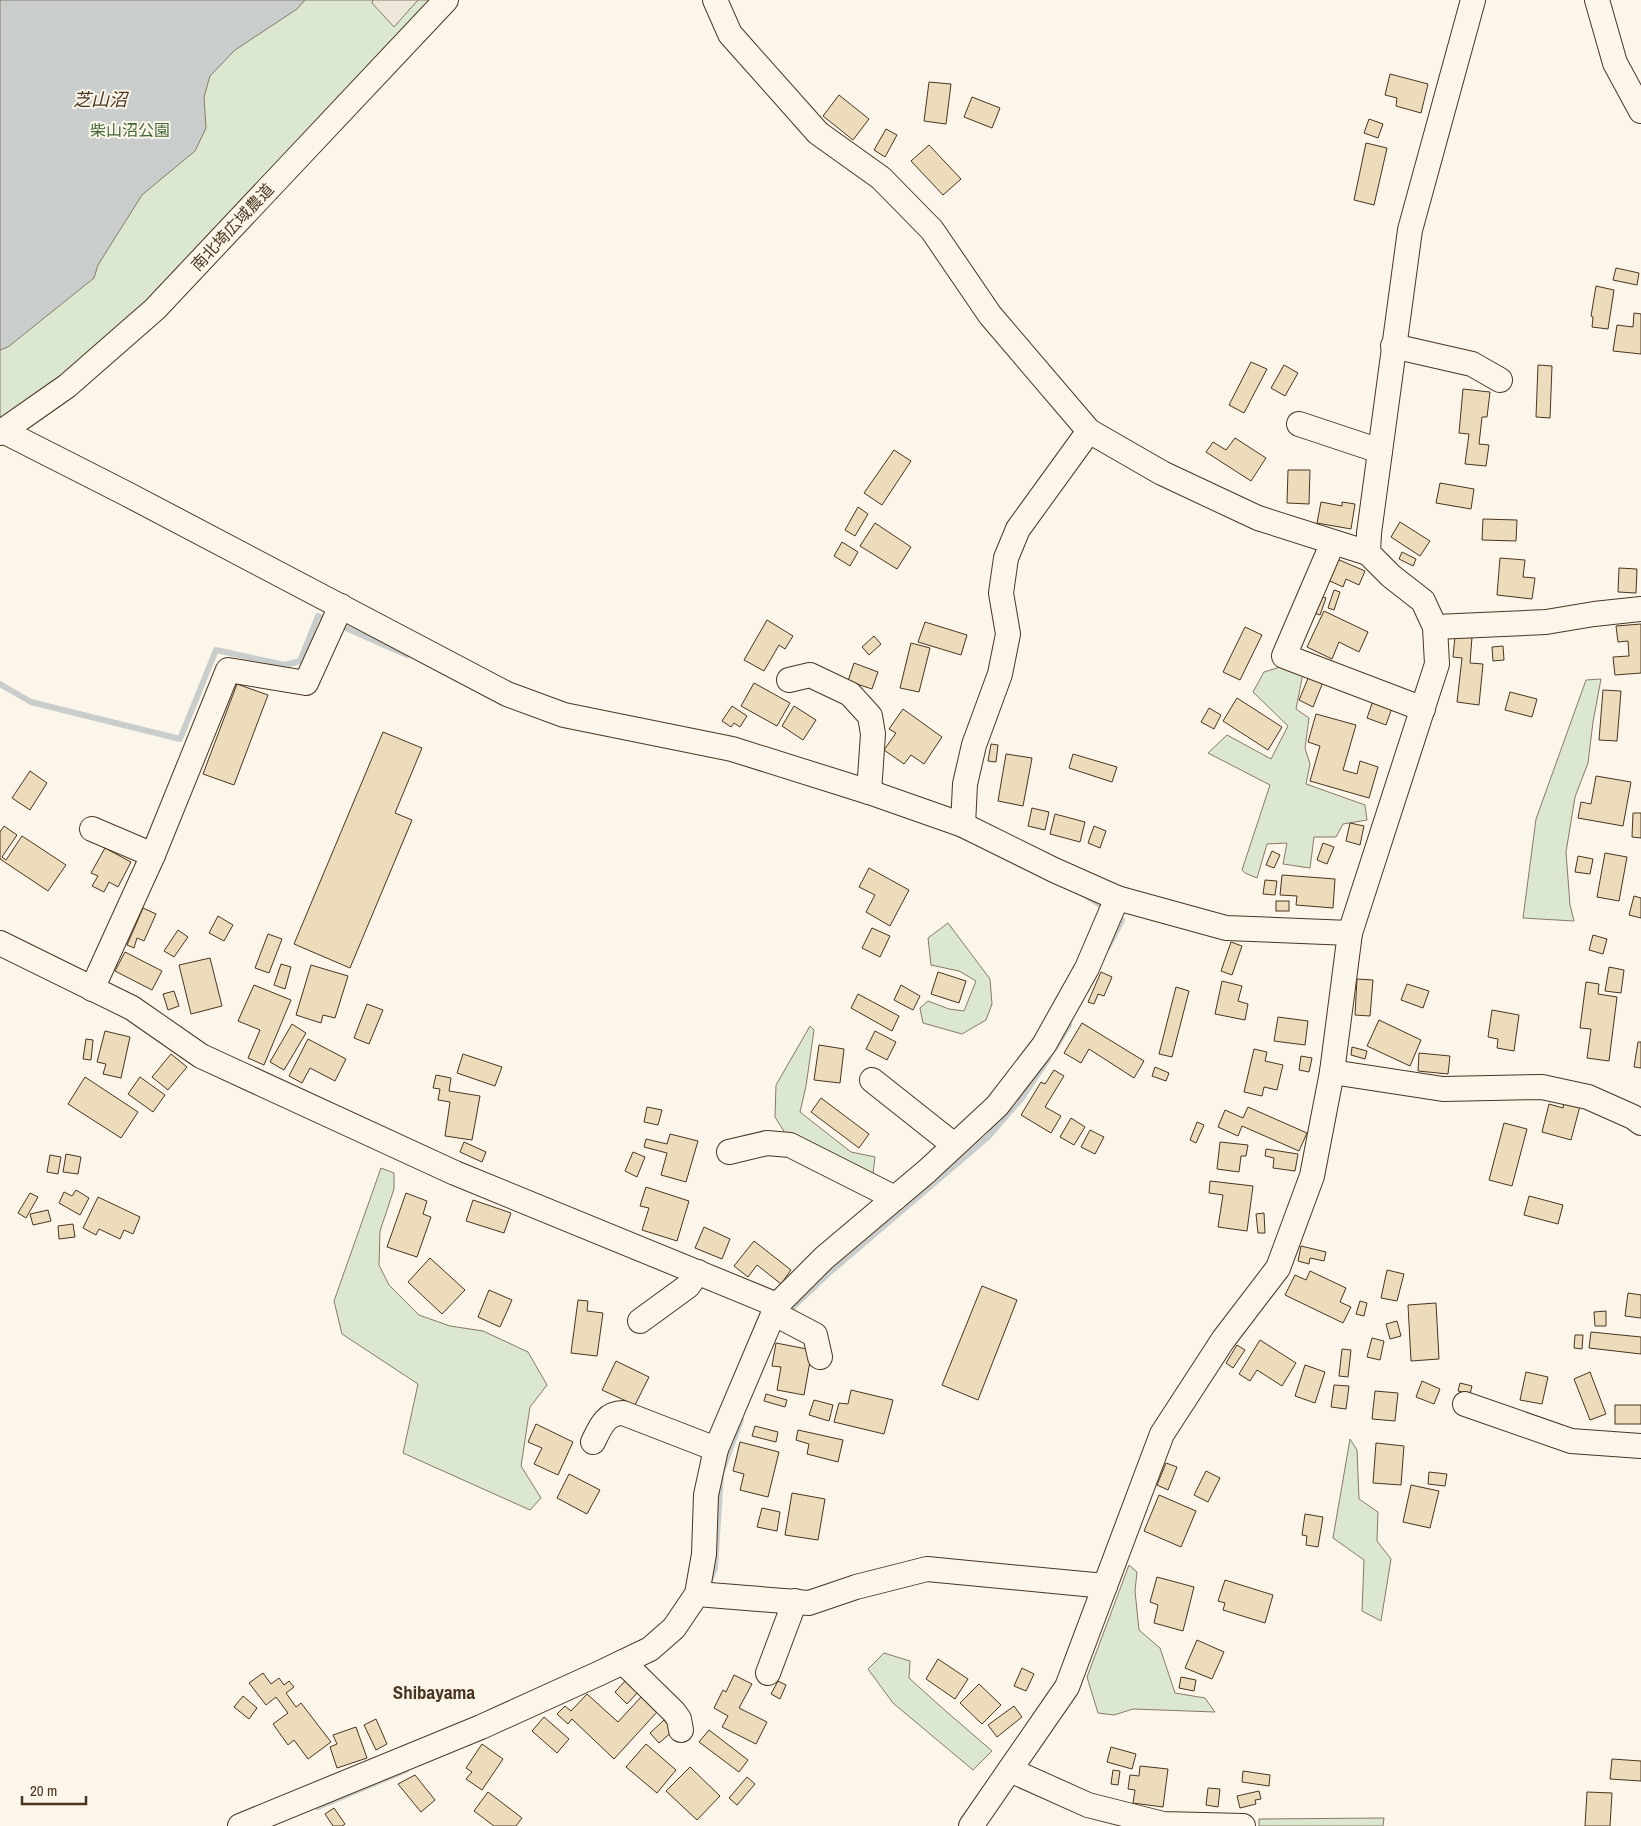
<svg xmlns="http://www.w3.org/2000/svg" width="1641" height="1826" font-family="'Archivo Narrow','Noto Sans JP',sans-serif">
<style>
.green{fill:#dce7d0;stroke:#887966}
.parking{fill:#ede7d9;stroke:#887966}
.water{fill:#c9cecd;stroke:#887966}
.lines{fill:none;stroke-linecap:round;stroke-linejoin:round}
.stream{stroke:#c9cecd;stroke-width:6}
.building{fill:#ecdcbc;stroke:#4a3520}
.minor-casing{stroke:#4a3520;stroke-width:26}
.minor{stroke:#fbf6e9;stroke-width:24}
.labels{text-anchor:middle;stroke-width:4;stroke-linejoin:round;paint-order:stroke}
.park-label{font-size:16px;fill:#436837;stroke:#fbf6e9}
.street-label{font-size:16px;fill:#4a3520;stroke:#fbf6e9}
.water-label{font-size:18px;font-style:italic;fill:#4a3520;stroke:#fbf6e9}
.quarter-label{font-size:19px;font-weight:bold;fill:#4a3520;stroke:#fbf6e9}
</style>
<rect width="100%" height="100%" fill="#fbf6e9"/>
<g class="green">
<polygon points="0,0 431,0 321,115 154,295 102,347 0,419"/>
<polygon points="1280,667 1303,673 1296,709 1309,718 1305,748 1310,764 1306,784 1365,805 1367,820 1343,824 1336,837 1314,837 1310,868 1283,864 1287,843 1267,844 1257,878 1245,873 1242,870 1270,785 1208,753 1227,735 1271,759 1288,726 1253,692 1264,672"/>
<polygon points="1601,679 1593,722 1588,763 1575,797 1566,852 1570,905 1574,921 1523,918 1536,819 1586,680"/>
<polygon points="948,923 990,979 992,1004 986,1020 962,1034 923,1023 920,1008 928,1001 949,1009 964,1011 976,981 959,971 931,965 928,938"/>
<polygon points="810,1026 814,1030 806,1086 800,1112 851,1152 875,1157 873,1174 785,1133 775,1117 776,1085"/>
<polygon points="381,1168 394,1173 394,1189 380,1231 379,1265 389,1285 419,1315 450,1326 483,1331 528,1352 547,1385 530,1407 521,1466 541,1498 530,1510 403,1453 418,1384 342,1334 334,1301"/>
<polygon points="1350,1439 1357,1450 1359,1499 1378,1512 1377,1541 1391,1559 1381,1621 1362,1611 1364,1560 1333,1538"/>
<polygon points="1129,1565 1137,1572 1135,1591 1139,1630 1160,1648 1175,1693 1205,1698 1215,1712 1133,1709 1114,1715 1098,1713 1087,1677"/>
<polygon points="884,1653 910,1661 909,1678 940,1706 992,1751 973,1770 893,1703 868,1669"/>
<polygon points="1384,1818 1383,1826 1259,1826 1259,1819"/>
</g>
<polygon class="parking" points="373,0 418,0 394,27 372,3"/>
<polygon class="water" points="0,0 305,0 297,9 235,50 210,76 204,97 206,128 195,151 142,195 98,265 94,278 8,347 0,350"/>
<g class="lines">
<g class="stream">
<polyline points="339,625 407,655"/>
<polyline points="0,684 31,702 180,739 216,650 285,665 300,661 318,616 329,621"/>
<polyline points="1087,896 1122,920 1108,947"/>
<polyline points="1055,1048 1069,1025"/>
<polyline points="788,1316 795,1305 829,1273 988,1137 1021,1099 1048,1059"/>
<polyline points="709,1583 715,1568 721,1474 741,1420"/>
<polyline points="318,1807 406,1770"/>
</g>
</g>
<g class="building">
<polygon points="1390,74 1428,84 1421,113 1396,106 1397,98 1385,95"/>
<polygon points="929,82 951,84 946,124 924,121"/>
<polygon points="839,95 869,119 853,140 823,116"/>
<polygon points="972,97 1000,108 992,128 964,117"/>
<polygon points="1369,119 1383,124 1378,138 1364,133"/>
<polygon points="886,129 897,135 885,157 874,150"/>
<polygon points="1366,143 1387,148 1374,205 1354,200"/>
<polygon points="929,145 961,179 943,195 911,161"/>
<polygon points="1616,268 1639,273 1637,285 1613,280"/>
<polygon points="1596,286 1614,290 1608,329 1592,327 1593,317 1591,316"/>
<polygon points="1634,313 1641,314 1641,354 1613,351 1617,325 1633,327"/>
<polygon points="1251,362 1267,369 1244,413 1229,405"/>
<polygon points="1284,365 1298,373 1285,396 1271,388"/>
<polygon points="1538,365 1552,366 1550,418 1536,417"/>
<polygon points="1463,389 1490,392 1487,417 1482,417 1479,444 1489,445 1486,466 1465,464 1469,434 1459,433"/>
<polygon points="1235,438 1266,458 1251,481 1206,452 1213,442 1226,450"/>
<polygon points="894,450 911,461 882,505 864,493"/>
<polygon points="1288,470 1310,470 1309,504 1287,503"/>
<polygon points="1440,483 1474,489 1471,509 1436,503"/>
<polygon points="1321,502 1342,506 1342,502 1355,504 1351,529 1317,523"/>
<polygon points="858,507 868,514 855,536 845,530"/>
<polygon points="1483,519 1517,520 1516,541 1482,540"/>
<polygon points="1400,522 1430,541 1420,556 1391,537"/>
<polygon points="875,523 911,547 897,569 860,546"/>
<polygon points="842,542 858,552 850,566 834,556"/>
<polygon points="1402,552 1416,559 1413,566 1399,559"/>
<polygon points="1500,558 1525,560 1523,577 1535,578 1532,599 1497,595"/>
<polygon points="1337,559 1365,571 1359,585 1346,579 1343,587 1328,580"/>
<polygon points="1619,568 1637,569 1636,593 1618,592"/>
<polygon points="1334,590 1340,592 1334,610 1328,608"/>
<polygon points="1319,596 1326,598 1320,615 1312,612"/>
<polygon points="1324,611 1368,632 1359,652 1339,642 1332,659 1307,647"/>
<polygon points="767,620 793,636 785,649 779,645 764,671 744,660"/>
<polygon points="925,622 967,635 961,655 918,642"/>
<polygon points="1641,624 1641,673 1615,675 1613,657 1629,656 1628,641 1618,642 1616,626"/>
<polygon points="1245,627 1262,635 1240,680 1223,672"/>
<polygon points="874,636 881,644 869,655 862,647"/>
<polygon points="1455,636 1472,637 1470,663 1483,664 1479,705 1457,702 1462,658 1453,657"/>
<polygon points="911,643 930,648 919,692 900,688"/>
<polygon points="1503,646 1504,660 1493,661 1492,647"/>
<polygon points="854,663 878,672 872,689 848,681"/>
<polygon points="1309,676 1323,682 1313,707 1299,700"/>
<polygon points="754,683 790,703 777,726 741,706"/>
<polygon points="237,684 268,695 234,785 203,774"/>
<polygon points="1603,690 1621,691 1617,741 1599,740"/>
<polygon points="1510,692 1537,699 1532,717 1505,710"/>
<polygon points="1237,698 1282,727 1268,750 1223,721"/>
<polygon points="1374,698 1393,705 1386,725 1367,718"/>
<polygon points="732,706 747,716 740,727 734,723 731,727 722,721"/>
<polygon points="794,706 816,720 803,740 782,726"/>
<polygon points="1209,708 1221,715 1214,729 1201,722"/>
<polygon points="903,709 942,737 924,764 911,755 904,764 884,750 896,733 889,729"/>
<polygon points="1316,714 1356,725 1343,770 1357,774 1360,761 1378,767 1369,798 1310,781 1320,746 1308,742"/>
<polygon points="383,732 422,748 395,813 412,820 350,968 294,944"/>
<polygon points="991,744 998,745 996,762 988,761"/>
<polygon points="1006,754 1032,758 1023,806 998,801"/>
<polygon points="1073,754 1117,767 1112,782 1069,768"/>
<polygon points="30,771 47,783 30,810 12,798"/>
<polygon points="1596,776 1631,782 1623,826 1578,818 1581,802 1591,804"/>
<polygon points="1032,808 1049,812 1045,830 1028,826"/>
<polygon points="1633,813 1641,813 1641,838 1632,837"/>
<polygon points="1055,814 1085,822 1080,842 1050,834"/>
<polygon points="1350,823 1364,826 1360,845 1346,841"/>
<polygon points="4,826 17,835 2,857 6,860 22,836 66,865 48,891 0,859 0,832"/>
<polygon points="1094,826 1106,831 1100,848 1088,843"/>
<polygon points="1323,843 1334,847 1327,864 1317,860"/>
<polygon points="105,848 131,862 118,887 109,882 104,892 92,886 98,876 91,873"/>
<polygon points="1272,851 1280,855 1274,868 1266,865"/>
<polygon points="1605,853 1627,857 1619,901 1597,897"/>
<polygon points="1578,856 1593,859 1590,874 1575,872"/>
<polygon points="869,868 909,890 890,926 866,912 875,895 859,887"/>
<polygon points="1282,875 1335,879 1333,908 1296,905 1297,896 1280,895"/>
<polygon points="1265,880 1277,881 1275,895 1263,894"/>
<polygon points="1634,896 1641,898 1641,918 1629,915"/>
<rect x="1276" y="901" width="13" height="10"/>
<polygon points="143,908 156,914 144,941 137,938 134,948 127,945"/>
<polygon points="218,916 233,925 224,941 209,933"/>
<polygon points="872,928 890,936 880,957 862,948"/>
<polygon points="178,930 188,937 174,957 164,951"/>
<polygon points="268,934 282,939 269,973 255,968"/>
<polygon points="1593,935 1607,939 1603,954 1589,950"/>
<polygon points="1231,942 1242,946 1232,975 1221,971"/>
<polygon points="125,952 162,971 152,990 115,971"/>
<polygon points="210,958 222,1006 191,1014 179,965"/>
<polygon points="281,964 291,967 285,989 274,985"/>
<polygon points="311,965 348,976 335,1018 323,1015 321,1023 296,1015"/>
<polygon points="1609,967 1624,970 1621,993 1605,991"/>
<polygon points="938,972 966,981 959,1003 931,994"/>
<polygon points="1101,972 1112,977 1104,996 1098,994 1094,1004 1088,1002"/>
<polygon points="1357,979 1373,980 1370,1016 1355,1015"/>
<polygon points="1222,981 1242,986 1238,1001 1248,1004 1245,1020 1215,1014"/>
<polygon points="1586,982 1599,984 1598,994 1617,997 1609,1061 1587,1058 1591,1029 1580,1028"/>
<polygon points="1407,984 1429,991 1423,1008 1401,1000"/>
<polygon points="254,985 291,1000 264,1065 248,1058 260,1030 238,1021"/>
<polygon points="901,985 920,996 913,1010 894,1000"/>
<polygon points="1176,987 1189,991 1172,1057 1159,1054"/>
<polygon points="174,991 179,1006 168,1010 163,994"/>
<polygon points="858,994 899,1016 892,1031 851,1008"/>
<polygon points="367,1004 383,1010 369,1044 354,1038"/>
<polygon points="1492,1010 1519,1015 1514,1051 1497,1048 1498,1039 1488,1037"/>
<polygon points="1278,1017 1308,1021 1305,1045 1274,1041"/>
<polygon points="1379,1020 1421,1040 1410,1066 1367,1046"/>
<polygon points="1082,1023 1144,1061 1134,1078 1089,1049 1081,1063 1064,1053"/>
<polygon points="292,1024 306,1033 284,1070 270,1062"/>
<polygon points="105,1031 130,1037 121,1078 103,1074 106,1064 97,1062"/>
<polygon points="875,1031 896,1042 887,1060 866,1049"/>
<polygon points="86,1039 93,1040 91,1060 83,1059"/>
<polygon points="308,1039 346,1059 335,1081 310,1068 302,1083 289,1076"/>
<polygon points="1638,1042 1641,1042 1641,1068 1634,1067"/>
<polygon points="819,1045 844,1049 840,1083 814,1080"/>
<polygon points="1352,1047 1367,1051 1365,1059 1351,1055"/>
<polygon points="1254,1049 1267,1052 1265,1061 1283,1065 1277,1090 1264,1087 1262,1096 1244,1092"/>
<polygon points="1419,1053 1450,1056 1448,1074 1418,1071"/>
<polygon points="171,1054 187,1067 168,1090 152,1077"/>
<polygon points="463,1054 502,1067 495,1086 457,1073"/>
<polygon points="1301,1056 1312,1058 1309,1072 1299,1070"/>
<polygon points="1155,1067 1169,1073 1166,1081 1152,1076"/>
<polygon points="1054,1070 1064,1076 1045,1107 1061,1116 1051,1133 1021,1115 1041,1082 1045,1084"/>
<polygon points="436,1075 451,1078 449,1091 480,1096 472,1140 445,1136 450,1102 438,1100 440,1089 433,1088"/>
<polygon points="85,1077 138,1112 121,1138 68,1104"/>
<polygon points="140,1077 165,1095 153,1112 128,1094"/>
<polygon points="821,1098 869,1134 859,1148 811,1112"/>
<polygon points="1564,1102 1580,1106 1571,1140 1542,1132 1549,1104 1563,1108"/>
<polygon points="647,1107 662,1110 658,1125 644,1122"/>
<polygon points="1248,1107 1307,1133 1299,1151 1242,1126 1238,1136 1218,1127 1225,1110 1243,1118"/>
<polygon points="1071,1118 1085,1127 1074,1145 1060,1137"/>
<polygon points="1197,1122 1204,1125 1196,1143 1190,1140"/>
<polygon points="1504,1123 1527,1129 1512,1186 1489,1180"/>
<polygon points="1090,1130 1104,1137 1095,1154 1081,1147"/>
<polygon points="670,1134 698,1141 686,1182 661,1175 667,1153 644,1147 646,1139 667,1144"/>
<polygon points="464,1142 486,1152 482,1162 460,1152"/>
<polygon points="1220,1142 1248,1145 1246,1156 1241,1156 1239,1172 1217,1169"/>
<polygon points="1266,1149 1298,1154 1295,1171 1273,1168 1274,1158 1265,1156"/>
<polygon points="633,1152 645,1157 637,1177 625,1171"/>
<polygon points="66,1154 81,1157 78,1174 63,1172"/>
<polygon points="50,1155 61,1157 58,1174 47,1172"/>
<polygon points="1210,1181 1253,1186 1247,1231 1218,1227 1223,1195 1209,1193"/>
<polygon points="646,1187 689,1201 677,1241 642,1230 649,1208 640,1206"/>
<polygon points="76,1190 89,1198 80,1215 59,1203 64,1192 72,1196"/>
<polygon points="30,1193 38,1197 26,1218 18,1213"/>
<polygon points="406,1193 427,1201 423,1214 431,1217 417,1257 387,1247"/>
<polygon points="1529,1196 1563,1205 1558,1224 1524,1215"/>
<polygon points="98,1197 140,1217 133,1234 124,1230 120,1239 99,1229 96,1235 83,1228"/>
<polygon points="473,1200 511,1213 504,1233 466,1221"/>
<polygon points="48,1210 51,1221 33,1225 30,1214"/>
<polygon points="1264,1213 1265,1233 1258,1233 1256,1214"/>
<polygon points="73,1224 75,1237 59,1239 58,1226"/>
<polygon points="704,1227 730,1239 722,1259 695,1248"/>
<polygon points="754,1241 791,1270 781,1284 757,1265 748,1277 734,1266"/>
<polygon points="1301,1246 1326,1252 1324,1261 1310,1258 1309,1264 1298,1261"/>
<polygon points="430,1258 465,1290 442,1314 408,1282"/>
<polygon points="1387,1270 1404,1274 1397,1301 1381,1298"/>
<polygon points="1310,1271 1346,1288 1340,1302 1351,1307 1343,1323 1285,1295 1295,1275 1306,1280"/>
<polygon points="982,1286 1017,1300 978,1400 942,1385"/>
<polygon points="489,1290 512,1300 500,1327 478,1317"/>
<polygon points="1628,1293 1641,1295 1641,1318 1625,1316"/>
<polygon points="578,1300 588,1301 587,1311 603,1313 597,1356 571,1353"/>
<polygon points="1360,1301 1367,1303 1364,1316 1356,1314"/>
<polygon points="1436,1303 1439,1359 1411,1361 1408,1305"/>
<polygon points="1606,1311 1606,1326 1595,1326 1594,1312"/>
<polygon points="1397,1321 1401,1336 1390,1339 1386,1324"/>
<polygon points="1591,1332 1641,1337 1641,1354 1589,1348"/>
<polygon points="1575,1335 1583,1335 1582,1349 1574,1348"/>
<polygon points="1372,1338 1384,1341 1380,1360 1367,1357"/>
<polygon points="1260,1340 1296,1363 1282,1386 1257,1370 1250,1381 1239,1374"/>
<polygon points="776,1343 812,1350 804,1395 777,1390 781,1367 772,1366"/>
<polygon points="1237,1345 1245,1350 1233,1368 1226,1363"/>
<polygon points="1342,1349 1351,1350 1348,1377 1339,1376"/>
<polygon points="616,1361 649,1377 635,1405 602,1390"/>
<polygon points="1305,1365 1325,1372 1315,1403 1295,1396"/>
<polygon points="1526,1372 1548,1377 1542,1404 1520,1400"/>
<polygon points="1590,1372 1606,1414 1590,1420 1574,1379"/>
<polygon points="1422,1381 1440,1389 1434,1404 1416,1397"/>
<polygon points="1460,1383 1472,1386 1470,1394 1458,1391"/>
<polygon points="1334,1385 1349,1386 1346,1409 1331,1407"/>
<polygon points="851,1390 893,1400 884,1434 834,1422 839,1403 848,1404"/>
<polygon points="1375,1391 1398,1393 1395,1421 1372,1419"/>
<polygon points="766,1394 787,1400 785,1407 764,1401"/>
<polygon points="814,1400 833,1405 829,1421 809,1415"/>
<rect x="1615" y="1405" width="26" height="19"/>
<polygon points="536,1424 573,1442 558,1475 534,1464 542,1448 528,1442"/>
<polygon points="755,1426 778,1432 776,1442 752,1436"/>
<polygon points="798,1430 843,1440 838,1462 807,1454 809,1444 796,1440"/>
<polygon points="740,1442 779,1452 768,1497 740,1490 744,1474 733,1471"/>
<polygon points="1376,1443 1404,1446 1401,1485 1373,1483"/>
<polygon points="1166,1463 1177,1467 1168,1490 1157,1485"/>
<polygon points="1206,1471 1220,1478 1208,1502 1194,1495"/>
<polygon points="1429,1472 1447,1474 1445,1486 1428,1484"/>
<polygon points="569,1474 600,1490 587,1514 557,1498"/>
<polygon points="1411,1485 1439,1491 1430,1528 1403,1522"/>
<polygon points="792,1493 825,1499 818,1540 785,1535"/>
<polygon points="1159,1495 1196,1511 1181,1547 1144,1531"/>
<polygon points="762,1508 780,1512 777,1531 757,1527"/>
<polygon points="1305,1514 1323,1517 1318,1547 1306,1545 1307,1536 1302,1535"/>
<polygon points="1157,1577 1194,1587 1183,1631 1154,1623 1158,1605 1150,1602"/>
<polygon points="1225,1580 1273,1595 1265,1623 1223,1610 1225,1603 1218,1601"/>
<polygon points="1197,1640 1224,1652 1212,1679 1185,1668"/>
<polygon points="938,1659 968,1679 955,1699 926,1679"/>
<polygon points="1022,1668 1034,1674 1026,1691 1014,1686"/>
<polygon points="263,1673 271,1684 279,1678 284,1685 289,1681 294,1687 286,1693 296,1707 301,1703 331,1742 308,1759 294,1740 288,1745 273,1724 288,1713 276,1697 266,1705 249,1683"/>
<polygon points="734,1675 752,1684 739,1708 767,1722 756,1744 722,1727 728,1716 714,1708 723,1690 726,1692"/>
<polygon points="1181,1677 1196,1680 1194,1691 1179,1688"/>
<polygon points="626,1680 638,1692 627,1704 615,1692"/>
<polygon points="778,1681 786,1685 780,1699 771,1694"/>
<polygon points="979,1684 1001,1705 982,1724 960,1703"/>
<polygon points="587,1694 618,1722 641,1697 657,1712 614,1759 572,1719 568,1724 557,1714 565,1706 571,1711"/>
<polygon points="243,1696 257,1708 249,1719 234,1707"/>
<polygon points="1014,1706 1022,1717 997,1737 988,1725"/>
<polygon points="544,1717 569,1739 557,1753 532,1731"/>
<polygon points="376,1719 387,1744 376,1750 364,1725"/>
<polygon points="664,1720 673,1731 659,1743 650,1733"/>
<polygon points="356,1727 367,1758 337,1768 330,1747 337,1744 333,1735"/>
<polygon points="709,1730 748,1760 739,1772 699,1742"/>
<polygon points="482,1744 503,1759 482,1790 466,1779 472,1772 466,1768"/>
<polygon points="646,1744 676,1770 657,1793 626,1767"/>
<polygon points="1111,1747 1136,1754 1132,1769 1107,1762"/>
<polygon points="1612,1759 1641,1761 1641,1781 1610,1779"/>
<polygon points="1140,1766 1168,1769 1163,1807 1133,1803 1135,1790 1128,1789 1130,1775 1139,1776"/>
<polygon points="690,1767 720,1796 697,1820 666,1791"/>
<polygon points="1113,1770 1120,1771 1118,1785 1111,1784"/>
<polygon points="1243,1771 1270,1775 1269,1786 1242,1782"/>
<polygon points="415,1775 435,1800 421,1812 398,1784"/>
<polygon points="747,1777 755,1784 737,1805 729,1798"/>
<polygon points="1208,1788 1220,1789 1218,1807 1206,1805"/>
<polygon points="1259,1791 1261,1799 1255,1800 1256,1804 1240,1808 1237,1796"/>
<polygon points="488,1792 522,1818 516,1826 494,1826 474,1811"/>
<polygon points="1587,1792 1612,1793 1610,1826 1585,1826"/>
<polygon points="334,1808 345,1824 342,1826 333,1826 325,1814"/>
</g>
<g class="lines">
<defs>
<g id="minor">
<polyline points="715,0 730,34 818,133 881,178 932,230 990,315 1089,431 1162,473 1258,518 1368,553"/>
<polyline points="1597,0 1615,63 1641,111"/>
<polyline points="1393,346 1472,364 1500,380"/>
<polyline points="1299,424 1380,451"/>
<polyline points="3,431 127,494 507,694 564,715 732,749 869,792 963,825 1054,870 1117,898 1226,928 1350,933"/>
<polyline points="0,433 67,386 155,309 446,0"/>
<polyline points="1333,542 1284,656 1423,709"/>
<polyline points="1435,627 1546,622 1594,614 1641,609"/>
<polyline points="789,680 810,675 850,694 870,716 873,734 869,792"/>
<polyline points="963,825 965,784 974,745 1000,674 1008,634 1001,593 1006,558 1018,529 1089,431"/>
<polyline points="92,829 153,855"/>
<polyline points="0,943 132,1008 201,1056 455,1173 777,1305"/>
<polyline points="92,989 153,855 228,670 306,683 341,606"/>
<polyline points="1332,1072 1443,1089 1542,1087 1588,1097 1633,1117 1641,1123"/>
<polyline points="872,1080 954,1145"/>
<polyline points="729,1152 767,1143 790,1145 895,1198"/>
<polyline points="773,1313 815,1335 820,1357"/>
<polyline points="640,1321 688,1286 698,1272"/>
<polyline points="1465,1404 1571,1441 1641,1446"/>
<path d="M 593,1442 C 600,1428 605,1413 623,1413 L 716,1449"/>
<polyline points="697,1594 809,1603 856,1587 927,1569 1105,1586"/>
<polyline points="623,1662 674,1712 679,1719 681,1730"/>
<polyline points="768,1673 795,1601"/>
<polyline points="1010,1770 1088,1805 1163,1824 1243,1826"/>
<polyline points="240,1826 481,1727 600,1673 650,1649 674,1628 697,1594 704,1554 706,1495 716,1449 777,1305 824,1258 927,1171 997,1106 1044,1045 1087,968 1117,898"/>
<polyline points="971,1826 1067,1687 1162,1434 1223,1340 1278,1268 1312,1176 1332,1072 1350,933 1437,664 1435,627 1423,601 1391,576 1368,553 1369,533 1410,230 1473,0"/>
</g>
</defs>
<use href="#minor" class="minor-casing"/>
<use href="#minor" class="minor"/>
</g>
<g class="labels">
<g class="park-label">
<text x="130" y="136">柴山沼公園</text>
</g>
<g class="street-label">
<text transform="translate(232 227) rotate(-47)" y="6">南北埼広域農道</text>
</g>
<g class="water-label">
<text x="100" y="106">芝山沼</text>
</g>
<g class="quarter-label">
<text x="434" y="1699">Shibayama</text>
</g>
</g>
<path d="M22 1796v8h64v-8" fill="none" stroke="#4a3520" stroke-width="2.5"/>
<text x="30" y="1796" font-size="15" fill="#4a3520" stroke="#fbf6e9" stroke-width="4" paint-order="stroke">20 m</text>
</svg>
